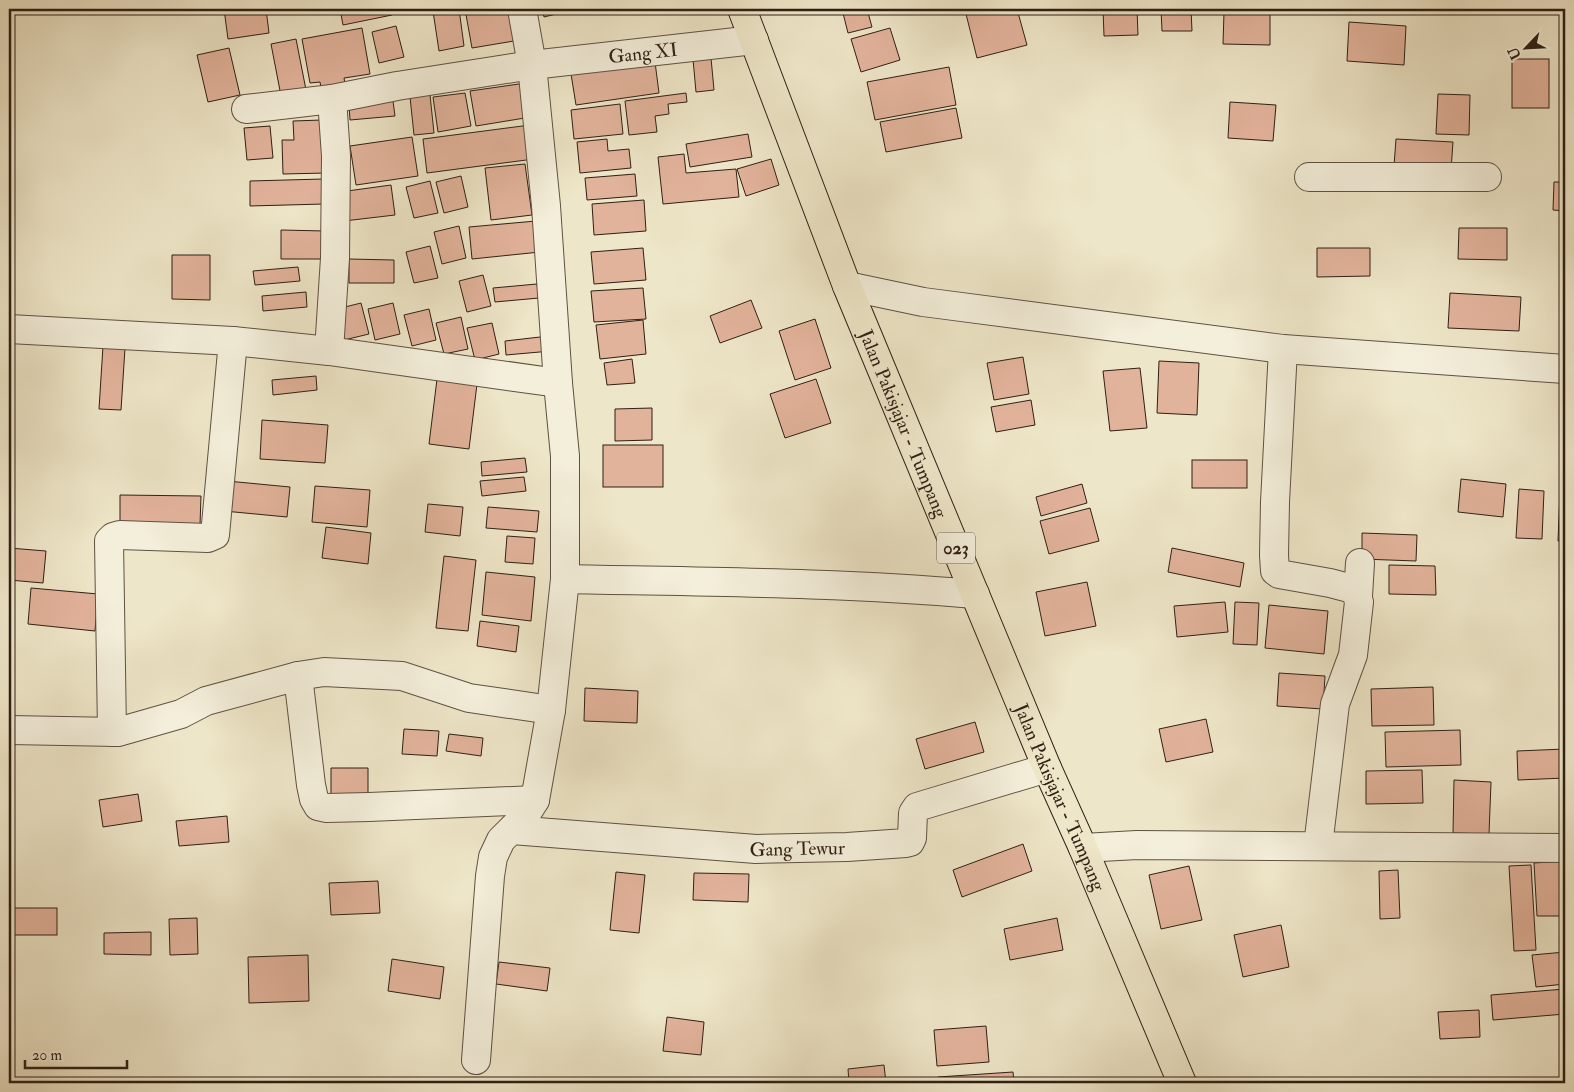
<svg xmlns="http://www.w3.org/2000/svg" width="1574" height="1092" font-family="'IM FELL Double Pica',serif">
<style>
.building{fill:#e2b39b;stroke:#2f1f15}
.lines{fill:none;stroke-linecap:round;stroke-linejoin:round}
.minor-casing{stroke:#5f5142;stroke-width:30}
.major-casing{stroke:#2f1f15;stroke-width:30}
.minor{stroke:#f4efdb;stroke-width:28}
.major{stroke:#eee6c8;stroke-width:28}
.labels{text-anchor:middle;stroke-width:5;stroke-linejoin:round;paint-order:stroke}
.shield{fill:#f4efdb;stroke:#6a5d50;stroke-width:1}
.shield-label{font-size:18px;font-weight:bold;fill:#2f1f15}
.street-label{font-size:19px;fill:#2f1f15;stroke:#f4efdb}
</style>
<rect width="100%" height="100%" fill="#eee6c8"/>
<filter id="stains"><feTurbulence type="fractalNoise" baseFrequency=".004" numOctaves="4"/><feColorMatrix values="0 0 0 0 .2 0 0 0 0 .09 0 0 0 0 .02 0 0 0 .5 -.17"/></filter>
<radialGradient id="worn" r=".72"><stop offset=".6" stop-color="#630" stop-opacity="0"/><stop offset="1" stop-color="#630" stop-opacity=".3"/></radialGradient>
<g class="building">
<polygon points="224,9 266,9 269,33 228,39"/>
<polygon points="340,9 390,9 392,15 343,25"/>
<polygon points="396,9 414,9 396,11"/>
<polygon points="443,9 459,9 464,46 439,51 433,11"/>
<polygon points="465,9 514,9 520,40 472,48"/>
<polygon points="542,9 576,9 544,17"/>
<polygon points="842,9 867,9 872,27 848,33"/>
<polygon points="985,9 1017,9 1027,45 977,58 966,14"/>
<polygon points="1103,9 1137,9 1138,35 1104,36"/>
<polygon points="1161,9 1191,9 1192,31 1162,31"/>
<polygon points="1224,12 1270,13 1270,45 1223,44"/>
<polygon points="1349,22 1406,26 1404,65 1347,61"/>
<polygon points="396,26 404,57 379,63 372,32"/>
<polygon points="362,28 370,74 344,78 346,89 322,93 320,82 310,83 302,39"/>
<polygon points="890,28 900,60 861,72 851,39"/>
<polygon points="296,39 307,95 282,101 271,44"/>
<polygon points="229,48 240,95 208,102 197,55"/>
<polygon points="711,58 714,90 696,92 693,59"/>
<rect x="1512" y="59" width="37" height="49"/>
<polygon points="655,62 659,93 576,105 571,74"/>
<polygon points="949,67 956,105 875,120 867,82"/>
<polygon points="526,83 531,117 476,126 470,91"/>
<polygon points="465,93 471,126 438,132 433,97"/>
<polygon points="686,93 687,102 668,104 669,114 655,116 657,132 629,135 625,101"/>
<polygon points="1438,94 1470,95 1469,135 1436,134"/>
<polygon points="430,95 434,133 414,135 410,97"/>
<polygon points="393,101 395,116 350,120 349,105"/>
<polygon points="1230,102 1276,105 1273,141 1228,138"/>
<polygon points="620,104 623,134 574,139 571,110"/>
<polygon points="956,108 962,138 886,152 880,122"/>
<polygon points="322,120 326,173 283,174 282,140 294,140 293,121"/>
<polygon points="530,125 534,159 427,173 423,139"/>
<polygon points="270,126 273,158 247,160 244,128"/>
<polygon points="748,134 752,157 690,167 686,144"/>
<polygon points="412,137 418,176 356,185 350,146"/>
<polygon points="607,139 608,151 629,149 631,168 580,173 577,142"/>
<polygon points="1396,139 1453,142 1451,170 1394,166"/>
<polygon points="684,154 686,173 736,169 739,197 663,204 658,157"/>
<polygon points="771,159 779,185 746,196 737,169"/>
<polygon points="525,164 532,215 491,220 485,168"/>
<polygon points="635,174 637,196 587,200 585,178"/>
<polygon points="461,176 468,207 444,213 436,182"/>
<polygon points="323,179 324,204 250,206 250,181"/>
<polygon points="430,181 438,213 414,218 406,187"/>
<polygon points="1554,182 1565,182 1565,211 1553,210"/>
<polygon points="391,185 395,215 344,221 340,192"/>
<polygon points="644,200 646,231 594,235 592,204"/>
<polygon points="536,221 540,252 472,259 469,227"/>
<polygon points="459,226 466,258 442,264 434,232"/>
<polygon points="1459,228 1507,228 1507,260 1458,259"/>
<polygon points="281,230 325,231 324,259 281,259"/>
<polygon points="430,246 438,278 414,283 406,252"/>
<polygon points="643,248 646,280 594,284 591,252"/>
<polygon points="1317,248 1370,248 1370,276 1317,277"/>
<polygon points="172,255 210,255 210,300 172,299"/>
<polygon points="349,259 394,260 394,283 349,283"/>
<polygon points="298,267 300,281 255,285 253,271"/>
<polygon points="483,275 491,306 467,312 459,281"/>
<polygon points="537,284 539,298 495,302 493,288"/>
<polygon points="643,288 646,319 594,322 591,291"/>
<polygon points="306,292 307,307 263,311 262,296"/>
<polygon points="1450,293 1521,297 1519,331 1448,328"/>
<polygon points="751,300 762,328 720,343 710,316"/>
<polygon points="361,303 369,334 344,340 337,309"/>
<polygon points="393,303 400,334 375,340 368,309"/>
<polygon points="429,309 436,340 412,346 404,315"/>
<polygon points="461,317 468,349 444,354 436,323"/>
<polygon points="815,319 831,368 795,380 779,331"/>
<polygon points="643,320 646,354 600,359 596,325"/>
<polygon points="492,323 499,354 475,360 467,328"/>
<polygon points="549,336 551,351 506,355 505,341"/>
<polygon points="103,346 125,348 121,410 99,409"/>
<polygon points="1023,357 1029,394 994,400 987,363"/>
<polygon points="632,359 635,383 607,385 604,363"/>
<polygon points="1159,361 1199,363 1197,415 1157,413"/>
<polygon points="1140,368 1147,428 1110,431 1103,371"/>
<polygon points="438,371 478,376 469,449 429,444"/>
<polygon points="316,376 317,390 273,395 272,380"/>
<polygon points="816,379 831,423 785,438 770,394"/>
<polygon points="1031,400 1035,425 996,432 991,407"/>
<polygon points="652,408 652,440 615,441 615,409"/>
<polygon points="262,420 328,425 325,463 260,459"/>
<rect x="603" y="445" width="60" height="42"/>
<polygon points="525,458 527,472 482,476 481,462"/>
<rect x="1192" y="460" width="55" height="28"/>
<polygon points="524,477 526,491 482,496 480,481"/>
<polygon points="1461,479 1506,484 1503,517 1458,512"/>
<polygon points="227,481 290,487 287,517 224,511"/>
<polygon points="1082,484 1087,503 1041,516 1036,497"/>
<polygon points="315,486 370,490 367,527 312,522"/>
<polygon points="1519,489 1544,491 1542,539 1516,538"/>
<polygon points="1560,492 1565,492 1565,541 1558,541"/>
<polygon points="120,495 201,496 200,525 120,524"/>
<polygon points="428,504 463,507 460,536 425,532"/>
<polygon points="488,507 539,511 537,532 486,528"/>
<polygon points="1090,508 1099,541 1049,554 1040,521"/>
<polygon points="326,527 371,533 368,564 322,558"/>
<polygon points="1362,533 1417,535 1416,561 1362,559"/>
<polygon points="507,536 535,538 533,564 505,562"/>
<polygon points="9,548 46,551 43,583 9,580"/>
<polygon points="1172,548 1244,563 1240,587 1168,572"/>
<polygon points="444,556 476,560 468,631 436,628"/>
<polygon points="1389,565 1435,566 1436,595 1389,594"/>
<polygon points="486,572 535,577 531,621 482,615"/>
<polygon points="1087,582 1096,626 1045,636 1036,592"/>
<polygon points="31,588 98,594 95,631 28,624"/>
<polygon points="1225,602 1228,632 1177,637 1174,606"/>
<polygon points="1235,602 1259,603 1257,645 1233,644"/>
<polygon points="1269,605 1328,611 1324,654 1265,648"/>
<polygon points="480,621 519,626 516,652 477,646"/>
<polygon points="1279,673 1325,676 1323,709 1277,706"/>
<polygon points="1433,687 1434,725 1372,726 1371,689"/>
<polygon points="585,688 638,691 637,723 584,721"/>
<polygon points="1206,719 1213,752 1166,762 1159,729"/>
<polygon points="975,722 984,752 925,769 916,739"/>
<polygon points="404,729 439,731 437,756 402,754"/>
<polygon points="1460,730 1461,765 1386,767 1385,732"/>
<polygon points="449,734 483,738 481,756 446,751"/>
<polygon points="1565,749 1565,778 1518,780 1517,751"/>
<polygon points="331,768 368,768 368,800 331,799"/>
<polygon points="1422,770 1423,803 1366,804 1366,771"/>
<polygon points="1454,780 1491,782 1489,834 1453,833"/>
<polygon points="138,794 142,821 103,827 99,800"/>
<polygon points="227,816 229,842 179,846 176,821"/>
<polygon points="1023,844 1032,871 962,897 953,870"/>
<polygon points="1565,861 1565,916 1537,916 1534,863"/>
<polygon points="1531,865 1536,950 1514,951 1509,866"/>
<polygon points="1189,866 1202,920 1161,929 1149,875"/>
<polygon points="1398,870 1400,918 1380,919 1379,871"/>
<polygon points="616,872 645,875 639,933 610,930"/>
<polygon points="694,873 749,874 748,902 693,900"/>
<polygon points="378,881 380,913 331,915 329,883"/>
<rect x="9" y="908" width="48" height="27"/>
<polygon points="197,918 198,954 170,955 169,919"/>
<polygon points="1057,918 1063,950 1010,960 1004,929"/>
<polygon points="1281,925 1289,967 1243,977 1234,935"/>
<polygon points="151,932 151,955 104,954 104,933"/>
<polygon points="1565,952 1565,984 1536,987 1532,955"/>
<polygon points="308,955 309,1001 249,1003 248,957"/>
<polygon points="392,959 444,967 440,999 388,991"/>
<polygon points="499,962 550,968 547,991 496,984"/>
<polygon points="1565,989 1565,1014 1493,1020 1491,995"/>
<polygon points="1479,1010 1480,1037 1440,1039 1438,1012"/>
<polygon points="667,1017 704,1022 701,1055 663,1051"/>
<polygon points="986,1026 989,1062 937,1066 934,1030"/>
<polygon points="884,1065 886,1083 849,1083 848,1069"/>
<polygon points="1013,1072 1014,1083 939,1083 938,1077"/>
</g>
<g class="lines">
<defs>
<g id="minor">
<path id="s1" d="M 246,109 L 332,99 L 397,86 L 532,65 L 754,40"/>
<polyline points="1309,177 1487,177"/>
<polyline points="847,286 923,302 1283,349 1565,369"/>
<polyline points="9,329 233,341 329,351 558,383"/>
<polyline points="1283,349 1275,502 1274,555 1275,571 1279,574 1330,583 1349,588 1356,592 1359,602 1353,655 1335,704 1318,846"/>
<polyline points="329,351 335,258 336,156 332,99"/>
<path d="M 565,579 C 702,582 839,582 975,594"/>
<polyline points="1358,596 1360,563"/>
<polyline points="298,676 324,672 402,676 469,698 551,710"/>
<polyline points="9,730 118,732 181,714 206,701 298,676 311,785 314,799 318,806 327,808 369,807 535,800"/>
<polyline points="112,732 109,541 113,537 120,535 208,538 215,535 233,341"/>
<path id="s2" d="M 512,830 L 756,849 L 847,847 L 906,843 L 910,842 L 912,838 L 913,813 L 917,807 L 1047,768"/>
<polyline points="1083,848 1137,845 1565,848"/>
<polyline points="476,1060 490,876 493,857 501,840 525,816 535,800 551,710 565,579 565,456 558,383 546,206 532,65 522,9"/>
</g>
<g id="major">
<path id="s3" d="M 742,9 L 847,286 L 1047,768 L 1083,848 L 1182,1083"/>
</g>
</defs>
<use href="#minor" class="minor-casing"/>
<use href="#major" class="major-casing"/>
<use href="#minor" class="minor"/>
<use href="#major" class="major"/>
</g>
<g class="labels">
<rect class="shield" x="937" y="532.5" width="38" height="31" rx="4"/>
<g class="shield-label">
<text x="956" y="554">023</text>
</g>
<g class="street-label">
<text dy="7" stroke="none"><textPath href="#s1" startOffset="401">Gang XI</textPath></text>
<text dy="7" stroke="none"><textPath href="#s3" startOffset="445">Jalan Pakisjajar - Tumpang</textPath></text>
<text dy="7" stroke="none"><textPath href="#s3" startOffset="850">Jalan Pakisjajar - Tumpang</textPath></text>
<text dy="7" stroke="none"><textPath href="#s2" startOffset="286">Gang Tewur</textPath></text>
</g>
</g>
<rect width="1574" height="1092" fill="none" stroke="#eee6c8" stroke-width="30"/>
<rect x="10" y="10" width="1554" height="1072" fill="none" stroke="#2f1f15" stroke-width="2.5"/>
<rect x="15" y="15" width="1544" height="1062" fill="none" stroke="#2f1f15"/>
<g transform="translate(1526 48) rotate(245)" stroke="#f4efdb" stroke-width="4" paint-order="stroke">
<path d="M0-4L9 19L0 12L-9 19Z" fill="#2f1f15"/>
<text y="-8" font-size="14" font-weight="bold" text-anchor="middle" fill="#2f1f15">U</text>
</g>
<path d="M25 1060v8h102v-8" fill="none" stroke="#2f1f15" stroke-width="2.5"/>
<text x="32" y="1060" font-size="15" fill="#2f1f15" stroke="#f4efdb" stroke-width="4" paint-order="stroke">20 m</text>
<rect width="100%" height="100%" filter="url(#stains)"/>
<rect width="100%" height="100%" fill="url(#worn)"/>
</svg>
